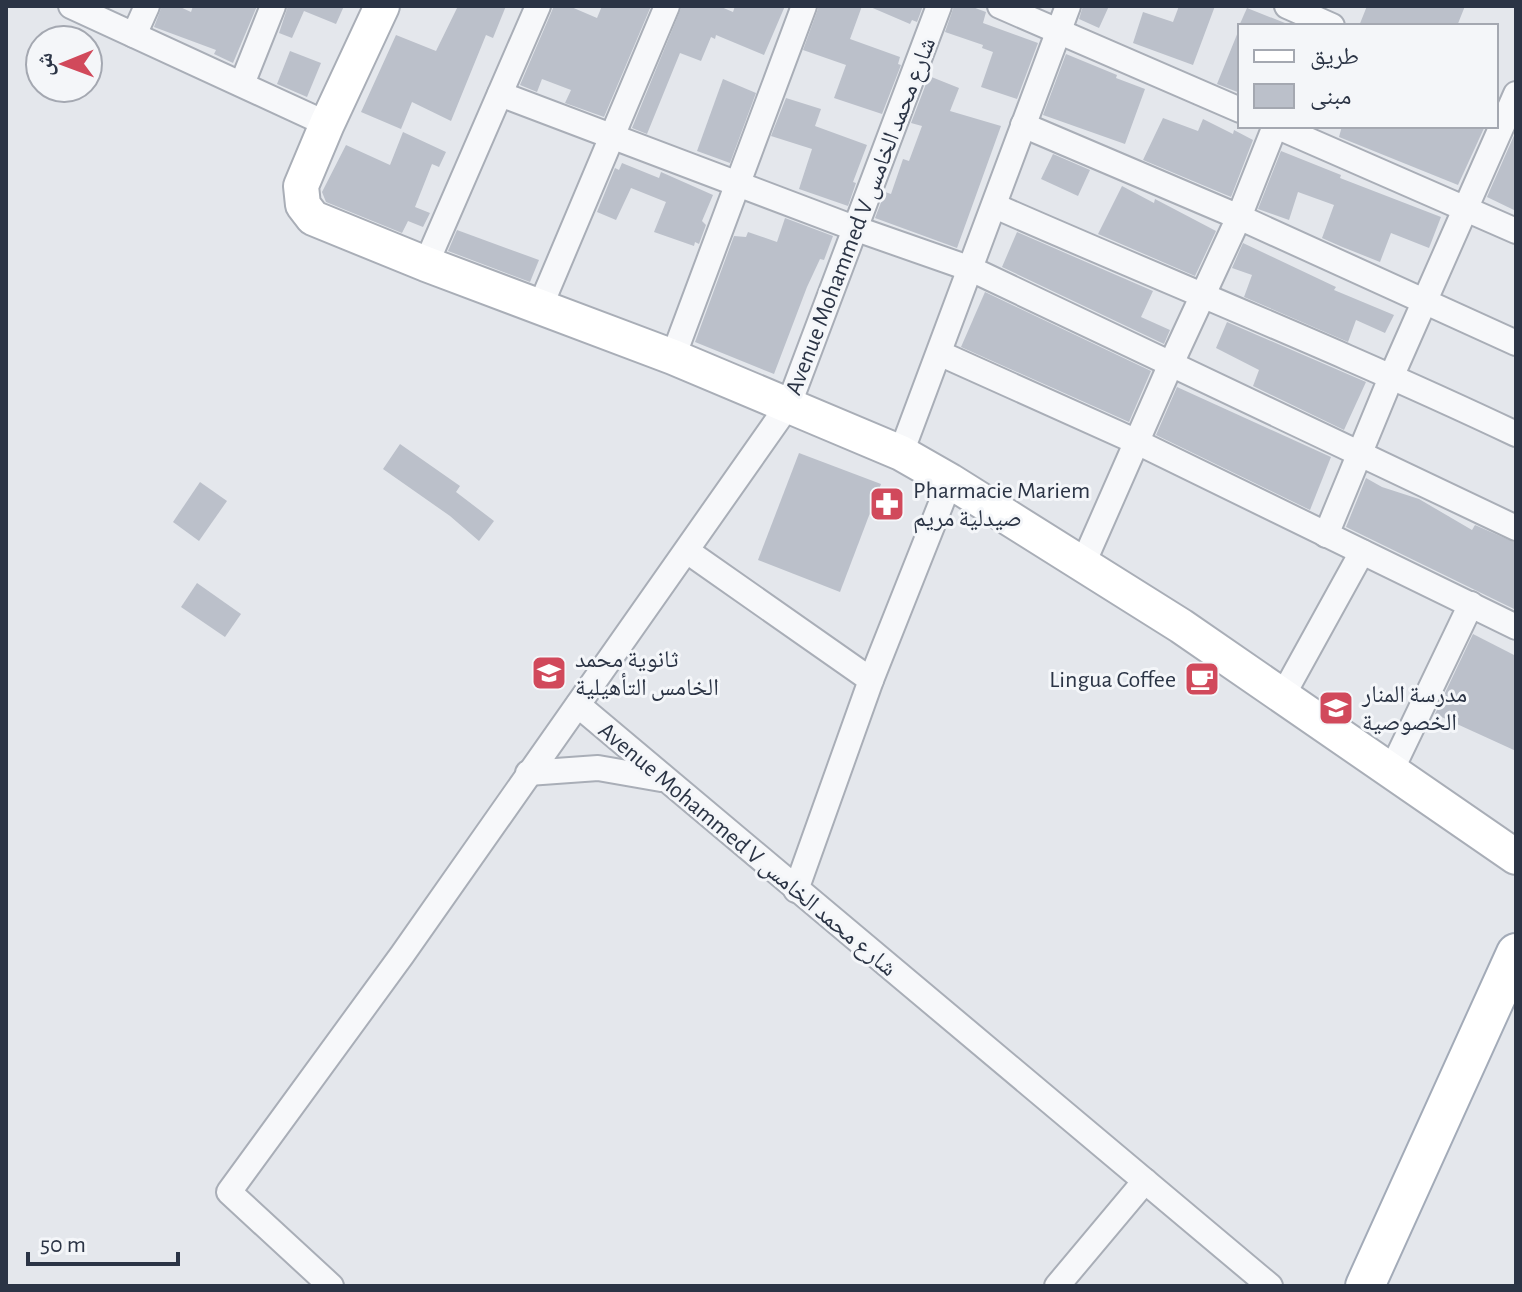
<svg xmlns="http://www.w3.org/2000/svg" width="1522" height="1292" font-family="'Alegreya Sans','Noto Naskh Arabic',sans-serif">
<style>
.building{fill:#bbc0ca}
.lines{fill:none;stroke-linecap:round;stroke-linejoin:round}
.street-casing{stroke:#a9aeb7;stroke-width:28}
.secondary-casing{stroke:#a9aeb7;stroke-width:38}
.primary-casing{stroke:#a3abb8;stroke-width:42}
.street{stroke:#f7f8fa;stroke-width:24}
.secondary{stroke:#fff;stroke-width:34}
.primary{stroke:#fff;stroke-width:38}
.labels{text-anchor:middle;stroke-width:6;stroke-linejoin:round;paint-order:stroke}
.street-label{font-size:24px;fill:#2b3445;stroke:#f4f6f9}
.poi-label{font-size:24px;fill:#2b3445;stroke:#f4f6f9;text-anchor:start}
</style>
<rect width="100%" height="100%" fill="#e4e7ec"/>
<g class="building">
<polygon points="162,6 178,6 191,12 193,6 257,6 233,63 214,54 216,50 154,27"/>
<polygon points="288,6 344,6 336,24 304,11 292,38 279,33"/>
<polygon points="458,6 506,6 493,38 486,35 451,121 412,102 401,129 361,112 396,35 436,51"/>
<polygon points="554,6 569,6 597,18 602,6 651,6 604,117 565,103 571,90 542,79 537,92 520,85"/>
<polygon points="682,6 719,6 733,12 735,6 785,6 764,55 716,35 715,39 711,37 701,61 680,53 647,134 632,128"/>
<polygon points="819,6 862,6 850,39 900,57 898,64 901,65 882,114 834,98 846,65 803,50"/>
<polygon points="868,6 923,6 917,22 912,20 910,24"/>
<polygon points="954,6 970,6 986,12 983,23 1038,43 1017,99 981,87 993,52 982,48 983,45 945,32"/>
<polygon points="1083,6 1109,6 1099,28 1079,19"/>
<polygon points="1179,6 1215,6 1193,65 1133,43 1143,12 1173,22"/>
<polygon points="1367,6 1465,6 1457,26 1359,26"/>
<polygon points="1247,8 1290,25 1290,26 1239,26"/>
<polygon points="1240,27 1240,93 1217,84"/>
<polygon points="290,51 321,63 307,97 277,84"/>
<polygon points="1066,54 1117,75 1116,78 1145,89 1125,144 1043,115"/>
<polygon points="929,76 959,88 950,111 1001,126 957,248 875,218 885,192 891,194 903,159 909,161 922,126 911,123"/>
<polygon points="723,79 756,93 730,163 697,151"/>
<polygon points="786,98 821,109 815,126 867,145 853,182 856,183 848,206 799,189 812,149 771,136"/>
<polygon points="1163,118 1198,131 1203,119 1233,134 1234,130 1253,140 1231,197 1143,160"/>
<polygon points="1342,126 1485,126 1458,185 1339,137"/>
<polygon points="1516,131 1516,211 1487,197"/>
<polygon points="403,132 446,152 439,167 432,164 415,207 430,213 423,227 408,221 402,233 326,202 322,192 346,145 390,165"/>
<polygon points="1281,151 1341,175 1340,178 1441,217 1429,248 1391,233 1380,262 1340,246 1322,238 1334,205 1298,192 1289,220 1258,209"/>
<polygon points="1053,154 1090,170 1078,196 1041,179"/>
<polygon points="622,163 659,178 661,172 713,195 702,221 706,225 699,244 695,242 694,246 654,232 666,202 631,188 616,220 597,212 615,168 619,170"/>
<polygon points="1122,186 1154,203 1155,199 1216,231 1195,276 1098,234"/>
<polygon points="785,218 833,236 824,260 820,259 807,287 774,374 695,342 734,236 746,237 748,232 777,242"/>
<polygon points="457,230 539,260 530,282 448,251"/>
<polygon points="1017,232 1153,291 1141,317 1170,330 1164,344 1002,267"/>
<polygon points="1243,243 1336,287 1334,290 1394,315 1385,333 1356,320 1348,342 1244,297 1252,275 1232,268"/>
<polygon points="985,292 1151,371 1129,422 961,347"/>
<polygon points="1227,322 1366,382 1344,430 1253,386 1259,370 1216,348"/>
<polygon points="1177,387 1331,457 1310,510 1156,435"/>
<polygon points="400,444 460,486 456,492 494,521 479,541 450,516 383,469"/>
<polygon points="799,453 881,484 840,592 758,560"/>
<polygon points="1366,478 1382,487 1419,499 1472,530 1475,525 1516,543 1516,610 1346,527"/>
<polygon points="200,482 227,501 199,541 173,522"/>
<polygon points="197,583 241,614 225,637 181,607"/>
<polygon points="1473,634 1516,656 1516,751 1435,714"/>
</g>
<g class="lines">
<defs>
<g id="street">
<polyline points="71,6 327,124"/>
<polyline points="1000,6 1240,110"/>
<polyline points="1287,6 1332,26"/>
<polyline points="134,35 147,6"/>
<polyline points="242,84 273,6"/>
<polyline points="500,94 854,228 971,269 1516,528"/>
<polyline points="1023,125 1239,217 1516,343"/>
<polyline points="1276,126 1516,231"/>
<path d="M 995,206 C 1168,282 1345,353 1516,434"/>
<polyline points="426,264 538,6"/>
<polyline points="540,307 667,6"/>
<polyline points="939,353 1137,442 1516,627"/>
<polyline points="673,357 804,6"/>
<polyline points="901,453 1068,6"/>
<polyline points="1326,535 1392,375 1516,94"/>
<polyline points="687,551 871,680"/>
<polyline points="1082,566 1170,366 1239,217 1275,126"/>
<polyline points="1283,695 1362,552"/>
<polyline points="578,705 1270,1286"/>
<polyline points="528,773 598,768 661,779"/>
<polyline points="1390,773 1471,604"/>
<polyline points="796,890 871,680 950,481"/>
<polyline points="331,1286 229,1192 402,955 789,404 939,6"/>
<polyline points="1057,1286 1145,1181"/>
</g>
<polyline id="secondary" points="382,6 327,124 301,186 303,205 313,218 426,264 673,357 901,453 950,481 1181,626 1516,857"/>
<polyline id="primary" points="1365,1286 1516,953"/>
</defs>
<use href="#street" class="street-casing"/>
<use href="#secondary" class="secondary-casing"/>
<use href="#primary" class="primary-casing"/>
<use href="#street" class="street"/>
<use href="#secondary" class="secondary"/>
<use href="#primary" class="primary"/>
</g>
<defs>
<symbol id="pharmacy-square" viewBox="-11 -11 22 22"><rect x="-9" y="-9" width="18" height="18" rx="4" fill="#d1495b" stroke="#f4f6f9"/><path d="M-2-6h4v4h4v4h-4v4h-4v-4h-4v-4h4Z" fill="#fff"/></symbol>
<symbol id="university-square" viewBox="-11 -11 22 22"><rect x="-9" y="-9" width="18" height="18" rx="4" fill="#d1495b" stroke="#f4f6f9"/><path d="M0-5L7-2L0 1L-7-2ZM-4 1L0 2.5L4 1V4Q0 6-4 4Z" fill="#fff"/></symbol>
<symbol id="cafe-square" viewBox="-11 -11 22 22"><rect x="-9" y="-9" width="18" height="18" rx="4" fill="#d1495b" stroke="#f4f6f9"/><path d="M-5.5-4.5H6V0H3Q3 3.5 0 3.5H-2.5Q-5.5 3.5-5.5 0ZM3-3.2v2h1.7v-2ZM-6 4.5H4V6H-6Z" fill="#fff"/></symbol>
<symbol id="school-square" viewBox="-11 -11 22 22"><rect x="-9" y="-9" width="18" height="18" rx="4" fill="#d1495b" stroke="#f4f6f9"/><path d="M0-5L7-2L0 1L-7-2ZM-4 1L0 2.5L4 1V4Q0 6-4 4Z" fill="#fff"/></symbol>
</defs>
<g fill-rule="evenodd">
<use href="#pharmacy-square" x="867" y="484" width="40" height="40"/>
<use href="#university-square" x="529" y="653" width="40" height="40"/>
<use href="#cafe-square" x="1182" y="659" width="40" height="40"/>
<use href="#school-square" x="1316" y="688" width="40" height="40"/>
</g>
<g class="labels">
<g class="street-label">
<text transform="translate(860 216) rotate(-69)" y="8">Avenue Mohammed V شارع محمد الخامس</text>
<text transform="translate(748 849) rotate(40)" y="8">Avenue Mohammed V شارع محمد الخامس</text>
</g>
<g class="poi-label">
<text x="913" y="498">Pharmacie Mariem<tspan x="913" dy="28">صيدلية مريم</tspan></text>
<text x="575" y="667">ثانوية محمد<tspan x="575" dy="28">الخامس التأهيلية</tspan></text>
<text x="1176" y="687" text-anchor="end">Lingua Coffee</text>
<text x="1362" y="702">مدرسة المنار<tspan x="1362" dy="28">الخصوصية</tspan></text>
</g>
</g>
<rect width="1522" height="1292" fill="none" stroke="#2b3445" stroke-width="16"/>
<rect x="1238" y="24" width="260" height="104" fill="#f4f6f9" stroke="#a4a8b1" stroke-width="2"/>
<rect x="1254" y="50" width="40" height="12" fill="#ffffff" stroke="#a4a8b1" stroke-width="2"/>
<text x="1310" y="64" font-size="24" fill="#2b3445">طريق</text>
<rect x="1254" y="84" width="40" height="24" fill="#bbc0ca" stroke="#a4a8b1" stroke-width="2"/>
<text x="1310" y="104" font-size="24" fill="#2b3445">مبنى</text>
<g transform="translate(64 64) rotate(269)"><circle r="38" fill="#f4f6f9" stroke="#a4a8b1" stroke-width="2"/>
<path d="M0-6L14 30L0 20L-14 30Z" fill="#d1495b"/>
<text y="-12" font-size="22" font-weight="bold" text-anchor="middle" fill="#2b3445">ش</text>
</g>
<path d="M28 1252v12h150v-12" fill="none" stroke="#2b3445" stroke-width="4"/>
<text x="40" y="1252" font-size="24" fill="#2b3445" stroke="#f4f6f9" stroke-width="6" paint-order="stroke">50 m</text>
</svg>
